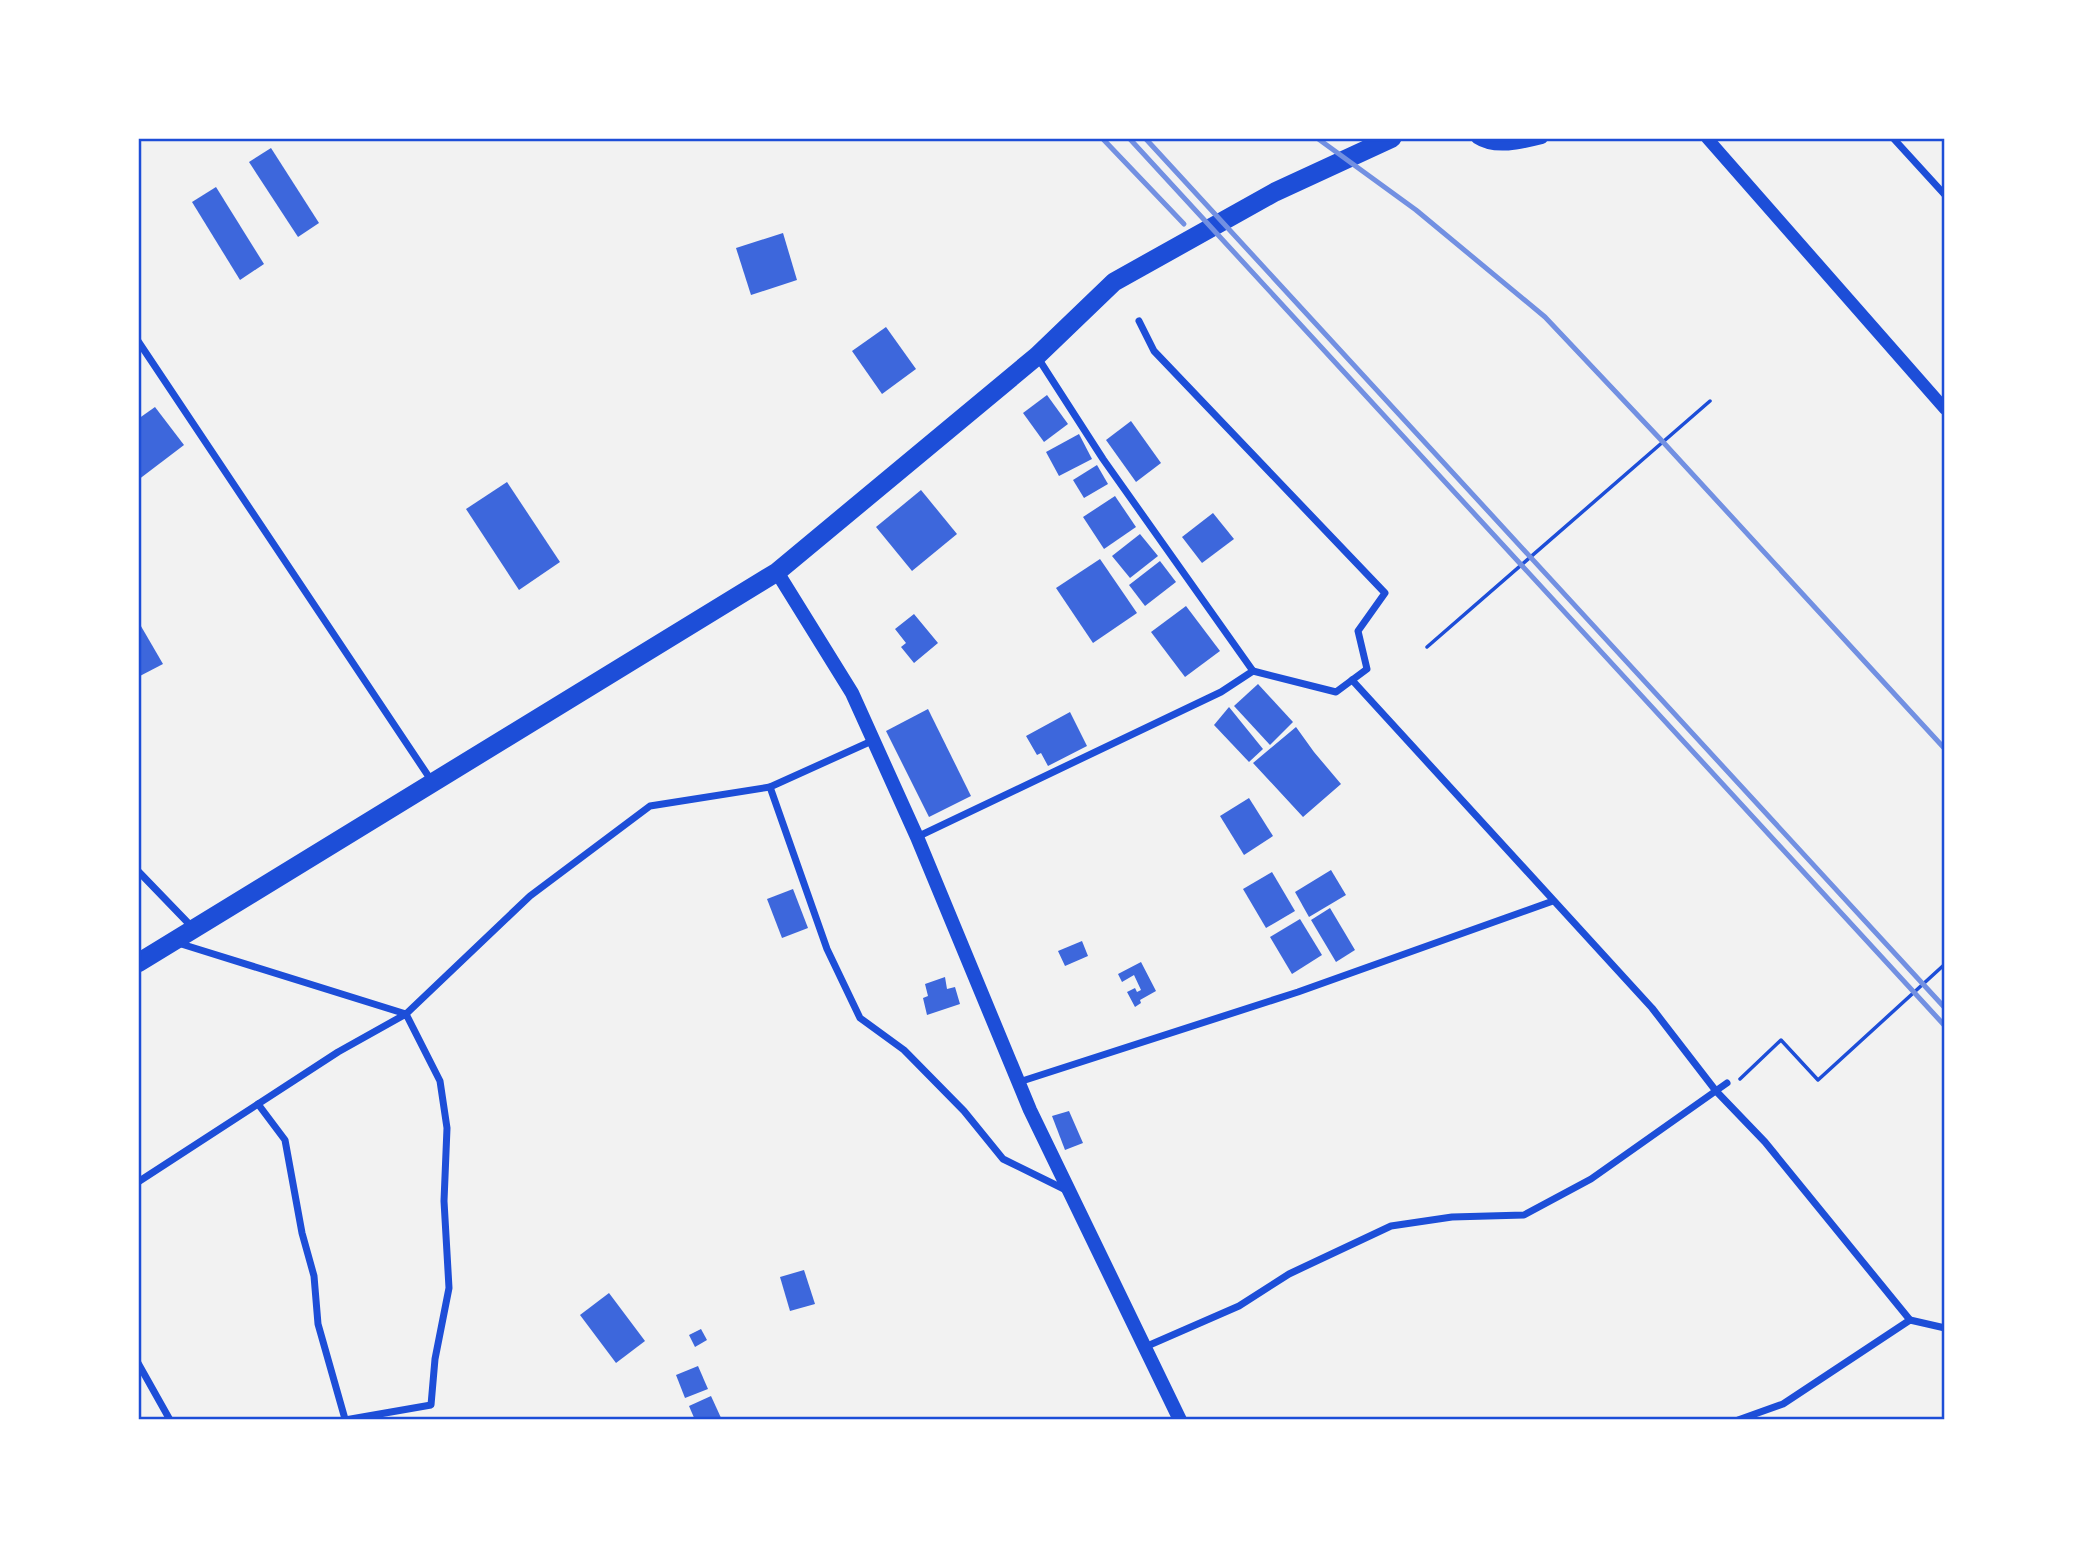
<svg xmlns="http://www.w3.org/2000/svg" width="2083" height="1558" font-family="Commissioner,sans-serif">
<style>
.building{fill:#3d67dc}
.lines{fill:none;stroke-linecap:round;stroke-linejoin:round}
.path{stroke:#1d4ed8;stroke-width:3.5}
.minor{stroke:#1d4ed8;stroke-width:7}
.tertiary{stroke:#1d4ed8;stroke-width:12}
.secondary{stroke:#1d4ed8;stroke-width:14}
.trunk{stroke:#1d4ed8;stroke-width:19}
.rail{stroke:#7290e2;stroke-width:5}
.neatline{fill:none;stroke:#1d4ed8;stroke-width:2.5}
</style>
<rect width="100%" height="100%" fill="#f2f2f2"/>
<g class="building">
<polygon points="271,148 319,223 298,237 249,162"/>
<polygon points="216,187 264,264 240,280 192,202"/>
<polygon points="783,233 797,280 751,295 736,248"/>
<polygon points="886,327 916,369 882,394 852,351"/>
<polygon points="1047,395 1068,424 1044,442 1023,413"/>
<polygon points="155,407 184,445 138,480 138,419"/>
<polygon points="1131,421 1161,463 1136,482 1106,440"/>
<polygon points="1079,434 1092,459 1059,476 1046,452"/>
<polygon points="1097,465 1108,484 1084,498 1073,480"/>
<polygon points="507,482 560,562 519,590 466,509"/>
<polygon points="921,490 957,534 912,571 876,527"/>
<polygon points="1115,496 1136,527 1104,549 1083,517"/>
<polygon points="1213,513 1234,539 1202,563 1182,537"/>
<polygon points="1140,534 1158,556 1130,578 1112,556"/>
<polygon points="1100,559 1137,613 1093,643 1056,588"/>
<polygon points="1160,561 1176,582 1145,606 1129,585"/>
<polygon points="1186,606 1220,651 1185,677 1151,632"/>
<polygon points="914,614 938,643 914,663 901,647 906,643 895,629"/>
<polygon points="138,621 163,664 138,677"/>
<polygon points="1258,684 1293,722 1270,745 1234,706"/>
<polygon points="1229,707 1263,749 1249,762 1214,725"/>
<polygon points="928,709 971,796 929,817 886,731"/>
<polygon points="1070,712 1087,746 1048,766 1041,753 1037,755 1026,736"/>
<polygon points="1296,727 1314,752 1341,784 1303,817 1253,763"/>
<polygon points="1249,798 1273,836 1244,855 1220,816"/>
<polygon points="1331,870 1346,895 1309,917 1295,892"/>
<polygon points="1272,872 1295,911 1266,928 1243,889"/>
<polygon points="793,889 808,928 782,938 767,899"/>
<polygon points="1330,908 1355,950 1336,962 1311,920"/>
<polygon points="1300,919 1322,955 1292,974 1270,937"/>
<polygon points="1082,941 1088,956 1065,966 1058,951"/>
<polygon points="1141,962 1156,991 1140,1000 1141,1003 1135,1007 1127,992 1135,988 1137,992 1141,990 1134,975 1122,982 1118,974"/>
<polygon points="945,977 947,989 955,987 960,1004 927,1015 923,998 928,996 925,984"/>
<polygon points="1069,1111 1083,1143 1065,1150 1052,1116"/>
<polygon points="804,1270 815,1304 790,1311 780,1277"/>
<polygon points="609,1293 645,1341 616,1363 580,1315"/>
<polygon points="701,1329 707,1340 695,1347 689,1335"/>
<polygon points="698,1366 708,1389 685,1398 676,1375"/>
<polygon points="711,1396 722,1420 695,1420 689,1406"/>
</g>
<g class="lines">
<g class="path">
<polyline points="1427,647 1710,401"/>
<polyline points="1740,1079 1781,1040 1818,1080 1945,964"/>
</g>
<g class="minor">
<polyline points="1893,138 1945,195"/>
<polyline points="1139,321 1154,351 1385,593 1358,631 1367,669 1336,692 1253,671"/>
<polyline points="138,341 431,780"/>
<polyline points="1352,680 1652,1008 1716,1091 1765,1142 1910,1320"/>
<polyline points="874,740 770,787 827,949 860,1018 904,1050 964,1111 1003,1159 1066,1190"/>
<polyline points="917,837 1221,692 1253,671 1103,459 1038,358"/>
<polyline points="138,871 193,928"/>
<polyline points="178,943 406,1014 530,896 650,806 770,787"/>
<polyline points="1019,1082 1298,992 1553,901"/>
<polyline points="258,1104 285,1140 302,1233 314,1276 318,1324 345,1419"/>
<polyline points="138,1182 338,1052 406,1014 440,1081 447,1128 444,1201 449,1288 435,1359 431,1405 345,1420"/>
<polyline points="1145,1347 1239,1306 1289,1274 1391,1226 1452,1217 1524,1215 1591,1179 1727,1083"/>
<polyline points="138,1363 170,1420"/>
<polyline points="1738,1420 1783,1404 1910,1320 1945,1328"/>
</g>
<g class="tertiary">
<path d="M 1477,138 C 1495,150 1522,143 1542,138"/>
<polyline points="1707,138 1945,409"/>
</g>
<polyline class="secondary" points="777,572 852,693 917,837 1030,1110 1180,1420"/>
<polyline class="trunk" points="138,963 777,572 1037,356 1114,282 1275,192 1392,138"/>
<g class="rail">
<polyline points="1102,138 1184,224"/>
<polyline points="1129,138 1945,1026"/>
<polyline points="1145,138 1945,1008"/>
<polyline points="1317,138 1416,210 1545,317 1663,442 1945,749"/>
</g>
</g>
<rect width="2083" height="1558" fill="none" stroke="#ffffff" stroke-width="280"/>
<rect x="140" y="140" width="1803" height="1278" class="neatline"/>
</svg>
